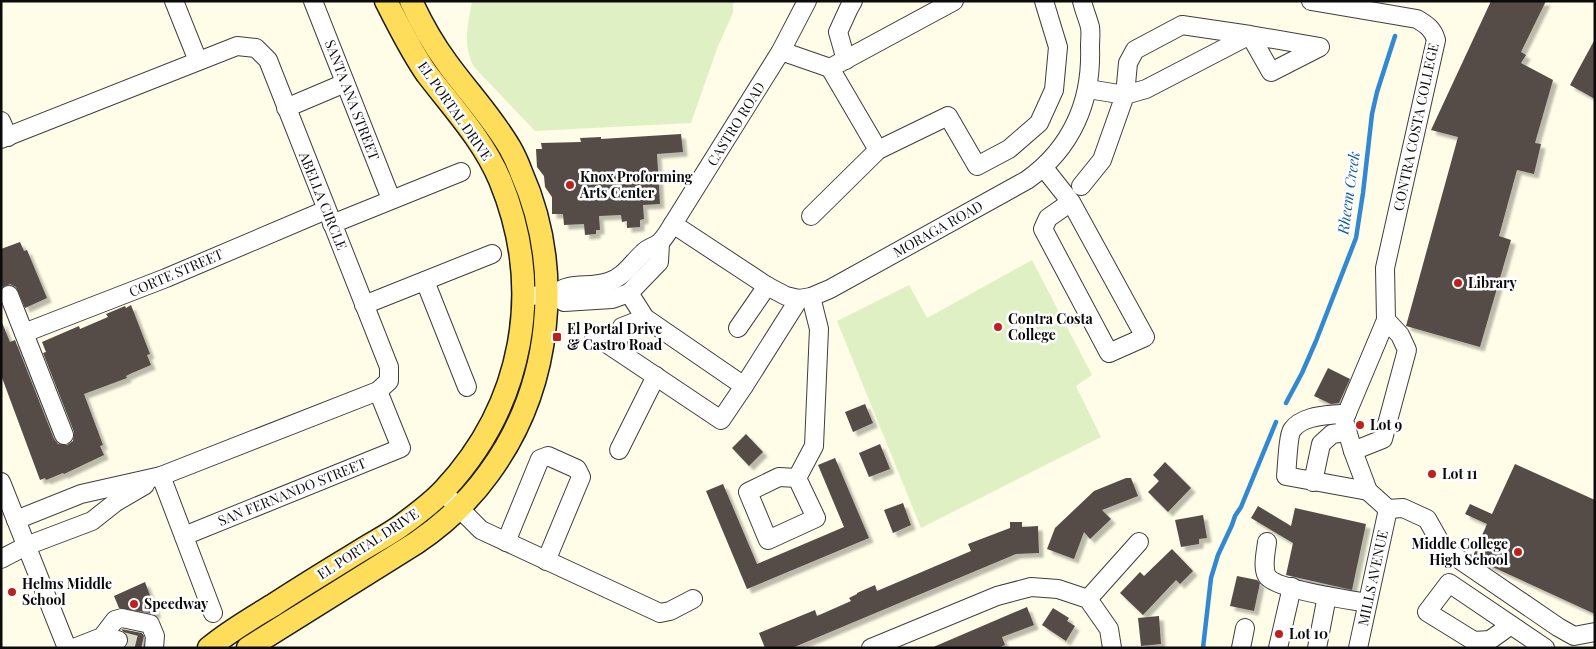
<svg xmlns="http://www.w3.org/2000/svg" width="1596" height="649" font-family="'Playfair Display',serif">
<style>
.pitch{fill:#dff1c4}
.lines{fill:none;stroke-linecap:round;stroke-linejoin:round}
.stream{stroke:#3089d1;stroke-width:4.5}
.building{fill:#544c47;filter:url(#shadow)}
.minor-tunnel{stroke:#dad8c7;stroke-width:18;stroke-dasharray:18 9;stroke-linecap:butt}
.minor-casing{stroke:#3e3e3e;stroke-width:20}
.major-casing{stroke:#1c1c1c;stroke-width:25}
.minor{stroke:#fff;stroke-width:18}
.major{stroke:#fddd5a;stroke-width:22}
.poi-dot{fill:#be201f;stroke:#fff;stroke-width:2}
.labels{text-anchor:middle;stroke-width:5;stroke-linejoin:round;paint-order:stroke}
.street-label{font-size:14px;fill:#0b0b0b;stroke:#fff}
.poi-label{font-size:14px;font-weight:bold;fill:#0b0b0b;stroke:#fff;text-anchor:start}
.water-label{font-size:15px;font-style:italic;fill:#115a9f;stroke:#fff}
</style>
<defs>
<filter id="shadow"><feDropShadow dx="4.5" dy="4.5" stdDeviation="1" flood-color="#0004"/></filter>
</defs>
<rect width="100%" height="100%" fill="#fffce8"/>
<g class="pitch">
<path d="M 472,1 L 733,1 L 733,13 L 718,46 L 691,123 L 535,131 L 474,67 C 462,44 468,26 472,1 Z"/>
<polygon points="1032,260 1092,375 1076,386 1101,437 921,528 837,321 909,285 927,318"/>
</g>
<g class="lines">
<g class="stream">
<polyline points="1286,403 1302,373 1316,341 1356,238 1363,193 1372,114 1377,92 1395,36"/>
<polyline points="1203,648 1211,578 1218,555 1232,525 1235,516 1241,507 1276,422"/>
</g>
</g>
<g class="building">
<polygon points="1491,1 1546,1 1521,52 1526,55 1521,63 1553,80 1535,143 1541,144 1534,174 1517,170 1499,236 1511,240 1480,347 1406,326 1458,137 1431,130"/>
<polygon points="1595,39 1595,99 1570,85"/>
<polygon points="681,134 683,152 657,154 660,204 643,205 644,219 640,220 640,227 627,228 627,221 622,222 621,215 599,216 600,230 596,230 596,234 585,235 584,224 564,225 563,214 552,214 552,197 545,187 544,176 537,167 536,149 542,149 541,143 581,142 580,138 601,137 601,139"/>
<polygon points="20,242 24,251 27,250 47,298 25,308 16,287 10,284 1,288 1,249"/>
<polygon points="131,305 150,354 147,355 151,365 132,373 126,376 127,378 84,394 103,445 100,446 104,455 64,474 63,473 46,480 45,478 40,480 1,375 1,320 10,342 15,340 54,439 58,444 67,445 73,441 74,432 43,353 46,352 42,342 79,326 80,329 108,317 106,314 125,306 126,308"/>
<polygon points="1328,368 1350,379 1339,403 1331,404 1314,396"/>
<polygon points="865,404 873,423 853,432 845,412"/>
<polygon points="746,434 763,452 749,466 732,448"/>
<polygon points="880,444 890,469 869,477 859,453"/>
<polygon points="835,458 869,538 747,589 706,491 723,484 757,564 844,527 818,465"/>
<polygon points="1165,462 1191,488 1168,512 1148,492 1159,481 1153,475"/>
<polygon points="1515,464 1595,500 1595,614 1484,563 1473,556 1487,524 1465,514 1470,504 1492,514"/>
<polygon points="1126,478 1131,478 1138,496 1102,510 1111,519 1090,539 1084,532 1074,559 1047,549 1055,528 1094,491"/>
<polygon points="903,503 911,525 893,533 884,510"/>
<polygon points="1258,506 1291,526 1295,508 1366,524 1352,590 1286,575 1293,543 1251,518"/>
<polygon points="1203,515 1207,538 1199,539 1199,544 1181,547 1175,520"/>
<polygon points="1010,522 1022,522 1022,527 1038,526 1039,553 1016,554 792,648 765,648 759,633 815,610 817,616 851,601 849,598 857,594 857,593 875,585 877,591 971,551 968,544 1010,528"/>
<polygon points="1172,549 1193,571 1180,584 1176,580 1143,615 1120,593 1140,572 1144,576"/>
<polygon points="1237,576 1257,580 1260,583 1254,611 1230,606"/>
<polygon points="145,582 157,614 119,608 114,596"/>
<polygon points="1027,607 1034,625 1002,637 1005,645 998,648 931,648"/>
<polygon points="1053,608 1069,618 1067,621 1075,626 1066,641 1042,625"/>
<polygon points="1159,616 1161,644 1141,646 1138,618"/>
<polygon points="121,629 142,633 144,636 141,648 125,648 128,642 128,637"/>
</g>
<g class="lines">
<polyline class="minor-tunnel" points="118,640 142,646"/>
<defs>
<g id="minor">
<polyline points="174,1 198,61"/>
<polyline points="313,1 391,199"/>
<path d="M 1311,1 L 1417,19 C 1427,25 1433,29 1436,40 L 1385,268 L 1386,320 L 1344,420 L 1353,451 L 1368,491 L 1388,509"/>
<polyline points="781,51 830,68 954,1"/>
<polyline points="846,60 838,32 849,8 853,1"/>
<polyline points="830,68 878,150"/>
<polyline points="286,108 345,83"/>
<polyline points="1,121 8,137"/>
<polyline points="1,139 237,46 256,48 268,60 389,367 389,381 378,391 161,476 81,494 16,520"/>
<polyline points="1044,168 1071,202 1145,337 1109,353 1043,229 1048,218 1071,202"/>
<polyline points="1081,186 1102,160 1125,95 1128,63 1135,50 1182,25 1250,35 1271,72 1320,47 1250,35 1146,89 1125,95 1088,89"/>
<polyline points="811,216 878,150 948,116 977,166 1009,149 1039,123 1054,90 1058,47 1044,1"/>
<polyline points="332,224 461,172"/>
<path d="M 673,224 L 767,286 L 786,296 L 799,299 L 811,297 L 830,289 L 1027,180 C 1072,148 1092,101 1090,47 C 1090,40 1091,33 1090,27 C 1088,19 1084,10 1082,1"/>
<polyline points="425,281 467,387"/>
<polyline points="9,295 64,435"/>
<path d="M 553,295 C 570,280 588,289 608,282 C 624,277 631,264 643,253 C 647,248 654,247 659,243 C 665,238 669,230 673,224 L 781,51 L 807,1"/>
<polyline points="523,296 553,295 564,302 612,299 629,293 659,262 660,243"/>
<polyline points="364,305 492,254"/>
<polyline points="738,328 767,286"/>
<polyline points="24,333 166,278 326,210"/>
<polyline points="594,335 721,420 744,386 645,318 629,293"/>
<polyline points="616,349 622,327 645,318"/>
<polyline points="744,386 799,299"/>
<path d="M 1347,413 C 1330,416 1303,414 1292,430 C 1288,436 1287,468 1286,476 L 1368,491"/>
<polyline points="619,450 656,376"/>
<polyline points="1353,451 1383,439 1407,350 1400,335 1386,320"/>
<polyline points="161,476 213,613"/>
<polyline points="797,478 779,477 748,492 768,540 816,518 797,478 814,446 819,329 811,297"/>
<polyline points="1,482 67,648"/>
<polyline points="1313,482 1321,444 1332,434 1346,432"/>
<polyline points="450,499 481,530 660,613 670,611 693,599"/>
<polyline points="1388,509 1403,508 1427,519 1444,549 1558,627 1574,636 1595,632"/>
<polyline points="184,536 401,448 378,391"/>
<polyline points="506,542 540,459 548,456 577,469 581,477 546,561"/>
<path d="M 1267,542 C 1266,552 1262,567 1267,576 C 1275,589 1350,600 1367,603"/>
<polyline points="1,559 26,546 92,521 116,502 145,485"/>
<polyline points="1088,599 1139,542"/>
<polyline points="1511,625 1490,640 1474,641 1427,612 1449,583 1545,648"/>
<polyline points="103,647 102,637 118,640"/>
<polyline points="74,648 102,637 115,620 122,618 150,624 155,636 154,648"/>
<polyline points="871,648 997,596 1031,587 1058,589 1088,599 1109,629 1112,648"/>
<polyline points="1241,648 1245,628"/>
<polyline points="1278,648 1292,587"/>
<polyline points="1317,648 1327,596"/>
<polyline points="1358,648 1388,509"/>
</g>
<g id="major">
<path d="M 209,648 C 229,631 252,618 275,604 C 304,585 334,567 363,549 C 376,541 390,534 402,525 C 417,514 432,503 444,490 C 524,404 545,289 500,180 C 483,140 453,108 427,74 C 411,51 399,26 386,1"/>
<path d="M 248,648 L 416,543 C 444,524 469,501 489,473 C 552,387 564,269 521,172 C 518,164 514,155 510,148 C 492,117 468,92 447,63 C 433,44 421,23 411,1"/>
</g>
</defs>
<use href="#minor" class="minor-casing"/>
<use href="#major" class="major-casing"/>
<use href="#minor" class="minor"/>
<use href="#major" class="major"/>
</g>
<g class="poi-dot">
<circle cx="570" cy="185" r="5"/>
<circle cx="1458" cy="283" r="5"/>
<circle cx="998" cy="327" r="5"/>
<rect x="552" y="332" width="10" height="10" rx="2.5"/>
<circle cx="1360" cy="425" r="5"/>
<circle cx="1432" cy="474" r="5"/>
<circle cx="1518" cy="552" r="5"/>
<circle cx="12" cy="592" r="5"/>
<circle cx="134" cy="604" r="5"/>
<circle cx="1279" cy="634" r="5"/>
</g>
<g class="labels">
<g class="street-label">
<text transform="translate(352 100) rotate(69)" y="5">SANTA ANA STREET</text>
<text transform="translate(455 111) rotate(55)" y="5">EL PORTAL DRIVE</text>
<text transform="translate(736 124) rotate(-58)" y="5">CASTRO ROAD</text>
<text transform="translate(1416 127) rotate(-78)" y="5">CONTRA COSTA COLLEGE</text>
<text transform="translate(323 201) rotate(68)" y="5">ABELLA CIRCLE</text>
<text transform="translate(938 229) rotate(-29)" y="5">MORAGA ROAD</text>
<text transform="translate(176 273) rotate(-23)" y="5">CORTE STREET</text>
<text transform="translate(292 492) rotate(-22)" y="5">SAN FERNANDO STREET</text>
<text transform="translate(368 544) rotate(-33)" y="5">EL PORTAL DRIVE</text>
<text transform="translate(1373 578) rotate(-78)" y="5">MILLS AVENUE</text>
</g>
<g class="poi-label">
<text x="580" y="182">Knox Proforming<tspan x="580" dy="16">Arts Center</tspan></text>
<text x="1468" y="288">Library</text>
<text x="1008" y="324">Contra Costa<tspan x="1008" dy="16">College</tspan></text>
<text x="567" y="334">El Portal Drive<tspan x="567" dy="16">&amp; Castro Road</tspan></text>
<text x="1370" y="430">Lot 9</text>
<text x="1442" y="479">Lot 11</text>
<text x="1508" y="549" text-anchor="end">Middle College<tspan x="1508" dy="16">High School</tspan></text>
<text x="22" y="589">Helms Middle<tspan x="22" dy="16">School</tspan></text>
<text x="144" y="609">Speedway</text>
<text x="1289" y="639">Lot 10</text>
</g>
<g class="water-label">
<text transform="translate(1349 193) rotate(-82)" y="5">Rheem Creek</text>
</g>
</g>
<rect width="1596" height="649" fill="none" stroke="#0b0b0b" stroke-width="5"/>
</svg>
